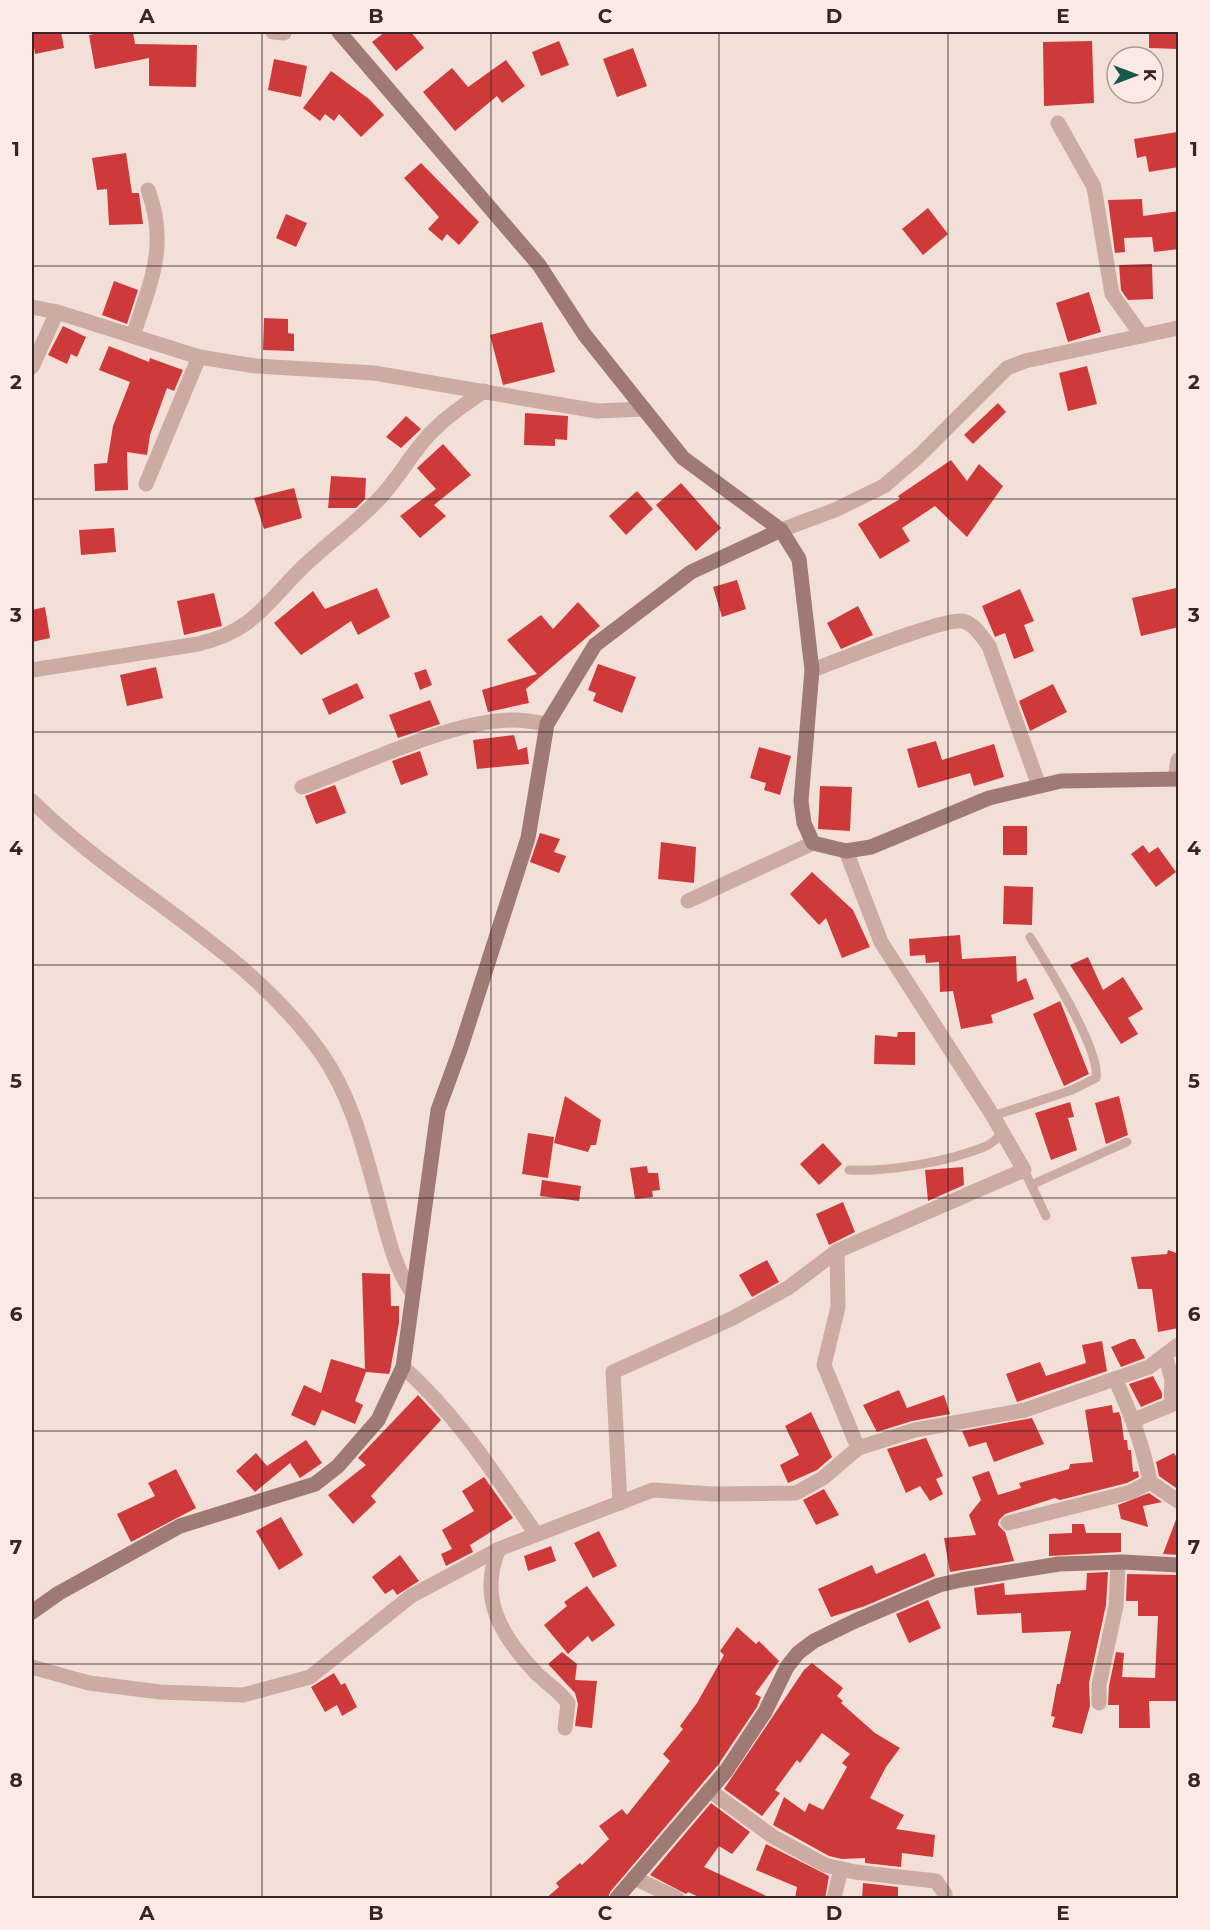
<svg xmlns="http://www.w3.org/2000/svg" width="1210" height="1930" font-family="Montserrat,sans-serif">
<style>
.building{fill:#ce393a}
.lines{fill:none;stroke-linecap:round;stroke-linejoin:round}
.lane{stroke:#cbaba2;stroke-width:9}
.street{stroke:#cbaba2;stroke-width:15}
.secondary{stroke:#9f7974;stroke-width:15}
.grid{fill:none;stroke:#352625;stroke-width:1.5;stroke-opacity:0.55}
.neatline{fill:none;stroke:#352625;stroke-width:2}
.grid-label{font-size:20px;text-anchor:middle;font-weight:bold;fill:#352625}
</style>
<rect width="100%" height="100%" fill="#f2dfd7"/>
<g class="building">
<polygon points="32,32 61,32 64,48 35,54"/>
<polygon points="105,32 133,32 135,44 197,45 196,87 149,86 149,58 95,69 89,35"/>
<polygon points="385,32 411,32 424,48 396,71 372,42"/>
<polygon points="1149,32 1179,32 1179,49 1149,48"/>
<polygon points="559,41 569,65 541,76 532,52"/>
<polygon points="1092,41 1094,103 1044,106 1043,42"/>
<polygon points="633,48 647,86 617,97 603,59"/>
<polygon points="274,59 307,66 301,97 268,90"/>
<polygon points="506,60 525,86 502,103 497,96 455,131 423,92 452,68 468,87"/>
<polygon points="331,71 369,99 384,115 361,137 339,114 334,121 325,114 320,121 303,108"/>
<polygon points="1177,132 1179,167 1149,172 1146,156 1137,158 1134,139"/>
<polygon points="126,153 132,193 139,193 143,224 109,225 107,189 97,190 92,158"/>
<polygon points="421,163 479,222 459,245 447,234 442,241 428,229 439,217 404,178"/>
<polygon points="1142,199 1143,216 1179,211 1179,249 1154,252 1152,237 1124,238 1125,252 1115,253 1108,200"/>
<polygon points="928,208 948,234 923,255 902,229"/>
<polygon points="286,214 307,223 296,247 276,238"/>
<polygon points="1152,264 1153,299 1128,300 1121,290 1119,265"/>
<polygon points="114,281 138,290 127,324 102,315"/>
<polygon points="1089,292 1101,332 1068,342 1056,303"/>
<polygon points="264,318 288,319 288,333 294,334 294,351 263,350"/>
<polygon points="542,322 555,372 503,385 490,335"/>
<polygon points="63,326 86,337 77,357 71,354 67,364 48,355"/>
<polygon points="109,346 149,362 150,358 183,370 174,391 167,388 150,435 147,455 127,452 128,490 95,491 94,464 107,463 113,426 130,382 99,370"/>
<polygon points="1087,366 1097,404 1068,411 1059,373"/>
<polygon points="998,403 1006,412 973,444 964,435"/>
<polygon points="525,413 568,416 567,440 555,439 555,446 524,445"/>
<polygon points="406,416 421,429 401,448 386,437"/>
<polygon points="443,444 471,475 434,505 446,516 420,538 400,516 436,489 417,468"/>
<polygon points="951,460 967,481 979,464 1003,486 967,537 935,506 902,528 910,541 880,559 858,524 900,499 898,496"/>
<polygon points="331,476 366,478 365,499 356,508 328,508"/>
<polygon points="681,483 721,528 696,551 656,505"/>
<polygon points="294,488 302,518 264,529 254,498"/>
<polygon points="637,491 653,509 626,535 609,516"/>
<polygon points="114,528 116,552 81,555 79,530"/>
<polygon points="737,580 746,609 722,617 713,587"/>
<polygon points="377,588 390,617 358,635 351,621 301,655 274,623 313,591 325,609"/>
<polygon points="1176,588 1179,627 1141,636 1132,598"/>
<polygon points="1020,589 1034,621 1024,625 1034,651 1014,659 1005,633 995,637 982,606"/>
<polygon points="214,593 222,626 184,635 177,601"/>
<polygon points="578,602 600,626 526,689 529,703 488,712 482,690 537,674 507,640 541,615 553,629"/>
<polygon points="858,606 873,635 841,649 827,623"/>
<polygon points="45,607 50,638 32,642 32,610"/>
<polygon points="598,664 636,677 622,713 593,701 596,693 588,690"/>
<polygon points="156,667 163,698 127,706 120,675"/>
<polygon points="426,669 432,685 420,690 414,673"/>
<polygon points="357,683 364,698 329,715 322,699"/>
<polygon points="1053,684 1067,712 1030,731 1019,701"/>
<polygon points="430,700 440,724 398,738 389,715"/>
<polygon points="514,735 518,750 527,747 529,764 477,769 473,740"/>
<polygon points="936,741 942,760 994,744 1004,777 974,786 970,773 918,788 907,749"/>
<polygon points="759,747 791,756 780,795 764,790 766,783 750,778"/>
<polygon points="420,751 428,775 401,785 392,761"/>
<polygon points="335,785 346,813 316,824 305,796"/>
<polygon points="820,786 852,787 850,831 818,829"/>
<rect x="1003" y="826" width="24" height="29"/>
<polygon points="540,833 560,839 554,852 566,856 559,873 530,862"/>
<polygon points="661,842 696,847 694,883 658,879"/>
<polygon points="1143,845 1149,853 1158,847 1176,872 1156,887 1131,854"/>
<polygon points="812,872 853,910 870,947 842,958 826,918 819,925 790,894"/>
<polygon points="1004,886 1033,887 1032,925 1003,924"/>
<polygon points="960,935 962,959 1016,956 1017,982 1026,978 1034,999 991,1015 993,1023 961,1029 953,991 940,992 939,962 926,963 925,955 910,956 909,939"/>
<polygon points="1088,957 1103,990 1123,977 1143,1009 1128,1018 1138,1034 1121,1044 1070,965"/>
<polygon points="1060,1001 1089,1074 1064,1086 1033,1014"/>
<polygon points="898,1032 915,1032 915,1065 874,1064 875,1035 897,1037"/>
<polygon points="565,1096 601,1120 596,1145 591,1145 588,1152 554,1143"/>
<polygon points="1119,1096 1128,1135 1106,1144 1095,1103"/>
<polygon points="1070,1102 1074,1117 1068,1118 1077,1150 1051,1160 1035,1113"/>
<polygon points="528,1133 554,1137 548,1178 522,1174"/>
<polygon points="823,1143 842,1164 819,1185 800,1164"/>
<polygon points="647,1166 648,1173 658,1173 660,1190 652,1191 653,1197 635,1199 630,1168"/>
<polygon points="963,1167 964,1185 928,1201 925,1170"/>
<polygon points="542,1180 581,1186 579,1201 540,1196"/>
<polygon points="843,1202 855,1232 829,1245 816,1214"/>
<polygon points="1168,1250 1179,1254 1179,1328 1158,1332 1152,1289 1138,1289 1131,1257 1167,1254"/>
<polygon points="767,1260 779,1282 752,1297 739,1275"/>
<polygon points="362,1273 390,1274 391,1306 399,1306 399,1323 390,1371 389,1374 366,1372 355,1401 363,1405 355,1424 322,1410 315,1426 291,1415 304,1385 321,1393 331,1359 365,1369"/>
<polygon points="1130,1339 1135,1339 1145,1358 1121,1367 1111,1347"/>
<polygon points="1102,1341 1107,1371 1017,1402 1006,1374 1040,1362 1046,1376 1086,1363 1082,1345"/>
<polygon points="1153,1376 1162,1393 1162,1398 1141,1407 1129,1384"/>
<polygon points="899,1390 907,1408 944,1395 950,1414 912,1421 877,1432 863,1405"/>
<polygon points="418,1395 441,1420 371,1496 376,1502 353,1524 328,1495 366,1465 358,1458"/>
<polygon points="1112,1405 1113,1413 1119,1412 1121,1418 1124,1440 1127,1440 1128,1450 1131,1450 1133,1472 1138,1471 1139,1477 1127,1483 1060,1500 1055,1498 1005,1514 999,1520 998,1525 1005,1532 1014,1561 950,1572 944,1538 976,1535 969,1515 981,1500 972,1477 989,1471 998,1495 1021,1488 1019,1483 1069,1469 1070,1464 1093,1462 1085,1410"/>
<polygon points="811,1412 832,1457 817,1470 788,1483 780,1465 799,1455 785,1426"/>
<polygon points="1032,1418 1044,1444 994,1462 986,1442 969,1447 962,1431"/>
<polygon points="926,1438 943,1476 936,1479 943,1494 930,1501 920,1486 906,1493 887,1449"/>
<polygon points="306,1440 322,1463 300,1478 290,1463 255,1492 236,1471 256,1453 267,1466"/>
<polygon points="1174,1453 1179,1461 1179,1490 1159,1476 1156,1462"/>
<polygon points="176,1469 196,1508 131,1542 117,1514 155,1496 148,1483"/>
<polygon points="484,1477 513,1518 470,1545 473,1552 446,1566 441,1554 452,1549 442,1530 474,1511 462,1491"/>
<polygon points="824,1489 839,1515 816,1525 803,1500"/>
<polygon points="1149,1493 1162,1502 1143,1506 1148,1527 1121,1519 1118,1505"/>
<polygon points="281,1517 303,1555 279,1570 256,1531"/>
<polygon points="1177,1517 1179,1555 1163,1554"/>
<polygon points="1072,1524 1084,1524 1086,1533 1121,1533 1121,1552 1049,1556 1049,1534 1072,1533"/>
<polygon points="599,1531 617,1566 593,1578 574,1543"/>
<polygon points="551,1546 556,1561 528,1571 524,1556"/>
<polygon points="925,1553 935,1576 865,1606 831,1617 818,1589 872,1565 876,1574"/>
<polygon points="400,1555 419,1581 397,1595 393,1589 385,1594 372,1577"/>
<polygon points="1108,1572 1106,1605 1089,1683 1090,1706 1082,1734 1052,1727 1055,1717 1051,1716 1057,1684 1060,1684 1071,1631 1022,1633 1021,1613 977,1615 974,1588 1004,1583 1005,1595 1086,1590 1087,1573"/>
<polygon points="1127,1574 1179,1575 1179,1701 1149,1701 1150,1728 1119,1728 1119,1705 1108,1705 1109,1686 1116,1652 1124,1653 1122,1677 1155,1678 1158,1616 1138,1616 1138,1601 1126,1601"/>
<polygon points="587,1586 615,1625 592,1642 588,1636 568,1654 544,1625 567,1606 564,1602"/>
<polygon points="928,1600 941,1628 909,1643 896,1614"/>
<polygon points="737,1627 756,1644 759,1641 779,1661 755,1694 761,1697 757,1707 718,1765 610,1892 608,1899 545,1899 559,1887 556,1883 580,1863 582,1865 609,1839 599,1826 622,1809 627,1815 670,1761 663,1754 683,1729 680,1726 697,1703 724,1655 720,1651"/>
<polygon points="562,1652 577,1664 575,1680 597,1681 592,1728 575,1726 578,1704 575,1693 548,1664"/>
<polygon points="812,1663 843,1688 837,1696 843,1701 841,1703 875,1733 900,1748 886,1767 870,1798 904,1815 896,1829 935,1835 933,1857 902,1853 901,1867 865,1863 865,1858 842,1859 829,1856 773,1825 784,1797 805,1812 809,1803 823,1810 847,1767 842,1763 850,1754 822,1733 800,1763 797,1760 775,1790 780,1793 762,1816 724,1789 804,1670"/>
<polygon points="334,1673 341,1685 345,1683 357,1707 342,1716 337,1705 325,1712 311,1687"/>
<polygon points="711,1803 750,1832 732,1854 719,1846 704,1867 773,1899 703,1899 688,1892 686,1894 650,1875"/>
<polygon points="766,1844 829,1876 825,1899 795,1899 797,1887 756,1870"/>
<polygon points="863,1883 898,1887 898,1899 862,1899"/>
</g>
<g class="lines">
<g class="lane">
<path d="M 993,1116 L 1072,1090 L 1096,1078 C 1101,1050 1046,963 1030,937"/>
<path d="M 849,1170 C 888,1172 947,1162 984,1147 C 991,1145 997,1138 1003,1133"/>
<polyline points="1024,1170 1046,1216"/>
<polyline points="1031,1185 1127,1142"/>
</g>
<g class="street">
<polyline points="273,32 284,33"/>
<polyline points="1058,123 1094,187 1112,294 1142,336"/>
<polyline points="32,307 57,312 199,357 256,366 374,373 597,411 644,409"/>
<path d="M 133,336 C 150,283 169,246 148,190"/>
<polyline points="32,367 57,312"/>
<polyline points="146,484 199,357"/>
<polyline points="781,530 835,510 884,486 919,456 1007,368 1025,361 1178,328"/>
<path d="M 32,670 L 198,644 C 252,631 263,607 299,571 C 324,546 353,526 377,501 C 396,482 409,457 427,437 C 444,418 464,405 484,391"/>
<path d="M 812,670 C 838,661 943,618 962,621 C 974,623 982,637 989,646 L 1039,786"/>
<polyline points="1175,779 1178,760"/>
<path d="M 302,787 C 361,765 454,719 516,720 C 526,720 537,723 547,724"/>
<path d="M 32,801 C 123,891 245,946 321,1053 C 352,1097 364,1149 378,1200 C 387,1233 393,1264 412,1293"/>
<polyline points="688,901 813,843"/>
<path d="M 403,1367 C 457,1415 495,1475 536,1534"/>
<path d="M 1115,1379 C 1131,1413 1143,1445 1150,1482 L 1178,1501"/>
<polyline points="1134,1420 1171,1405 1172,1380 1165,1355"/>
<polyline points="858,1448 915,1430 1025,1410 1149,1367 1178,1345"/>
<polyline points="620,1503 613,1372 731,1319 788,1288 837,1251 1024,1170 993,1116 881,942 846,851"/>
<polyline points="1008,1523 1131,1492 1150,1482"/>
<path d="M 499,1549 C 477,1599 503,1638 537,1674 C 548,1684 559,1691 568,1703 L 565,1728"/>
<polyline points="32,1667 89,1683 160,1692 243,1695 310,1677 411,1596 499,1549 653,1490 712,1494 796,1493 823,1478 858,1448 824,1365 838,1307 837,1251"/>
<polyline points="1099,1703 1099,1685 1116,1606 1118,1562"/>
<polyline points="709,1790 772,1836 825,1865 855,1872 936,1881 945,1894"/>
<polyline points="634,1878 677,1898"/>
<polyline points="834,1898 841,1869"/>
</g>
<g class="secondary">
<polyline points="339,32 539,265 584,334 683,458 781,530 799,559 812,670 801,801 804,823 813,843 846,851 871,847 989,798 1061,781 1178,779"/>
<polyline points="32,1612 59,1593 180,1526 315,1484 338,1466 378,1420 403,1367 438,1110 461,1047 528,838 547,724 595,645 691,572 781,530"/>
<polyline points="617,1898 726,1771 765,1712 787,1667 798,1653 814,1641 855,1621 939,1585 961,1580 1059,1564 1123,1562 1178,1565"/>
</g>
</g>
<path class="grid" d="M 262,32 L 262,1898M 491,32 L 491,1898M 719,32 L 719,1898M 948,32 L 948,1898M 32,266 L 1178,266M 32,499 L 1178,499M 32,732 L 1178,732M 32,965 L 1178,965M 32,1198 L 1178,1198M 32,1431 L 1178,1431M 32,1664 L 1178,1664"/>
<rect width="1210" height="1930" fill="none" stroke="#faeae3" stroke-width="66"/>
<g transform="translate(1135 75) rotate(90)"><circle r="28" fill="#faeae3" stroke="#ab9c97" stroke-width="1.5"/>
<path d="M0-4.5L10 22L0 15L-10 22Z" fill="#18594d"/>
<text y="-9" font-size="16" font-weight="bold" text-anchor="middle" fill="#352625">K</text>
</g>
<rect x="33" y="33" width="1144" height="1864" class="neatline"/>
<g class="grid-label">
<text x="147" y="23">A</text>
<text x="376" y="23">B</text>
<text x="605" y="23">C</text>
<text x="834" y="23">D</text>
<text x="1063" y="23">E</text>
<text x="16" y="156">1</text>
<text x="1194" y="156">1</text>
<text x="16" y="389">2</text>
<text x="1194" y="389">2</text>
<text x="16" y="622">3</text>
<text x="1194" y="622">3</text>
<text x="16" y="855">4</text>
<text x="1194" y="855">4</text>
<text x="16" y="1088">5</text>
<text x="1194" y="1088">5</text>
<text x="16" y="1321">6</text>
<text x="1194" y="1321">6</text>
<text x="16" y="1554">7</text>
<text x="1194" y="1554">7</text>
<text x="16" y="1787">8</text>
<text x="1194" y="1787">8</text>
<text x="147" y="1920">A</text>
<text x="376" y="1920">B</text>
<text x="605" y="1920">C</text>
<text x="834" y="1920">D</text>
<text x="1063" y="1920">E</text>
</g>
</svg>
